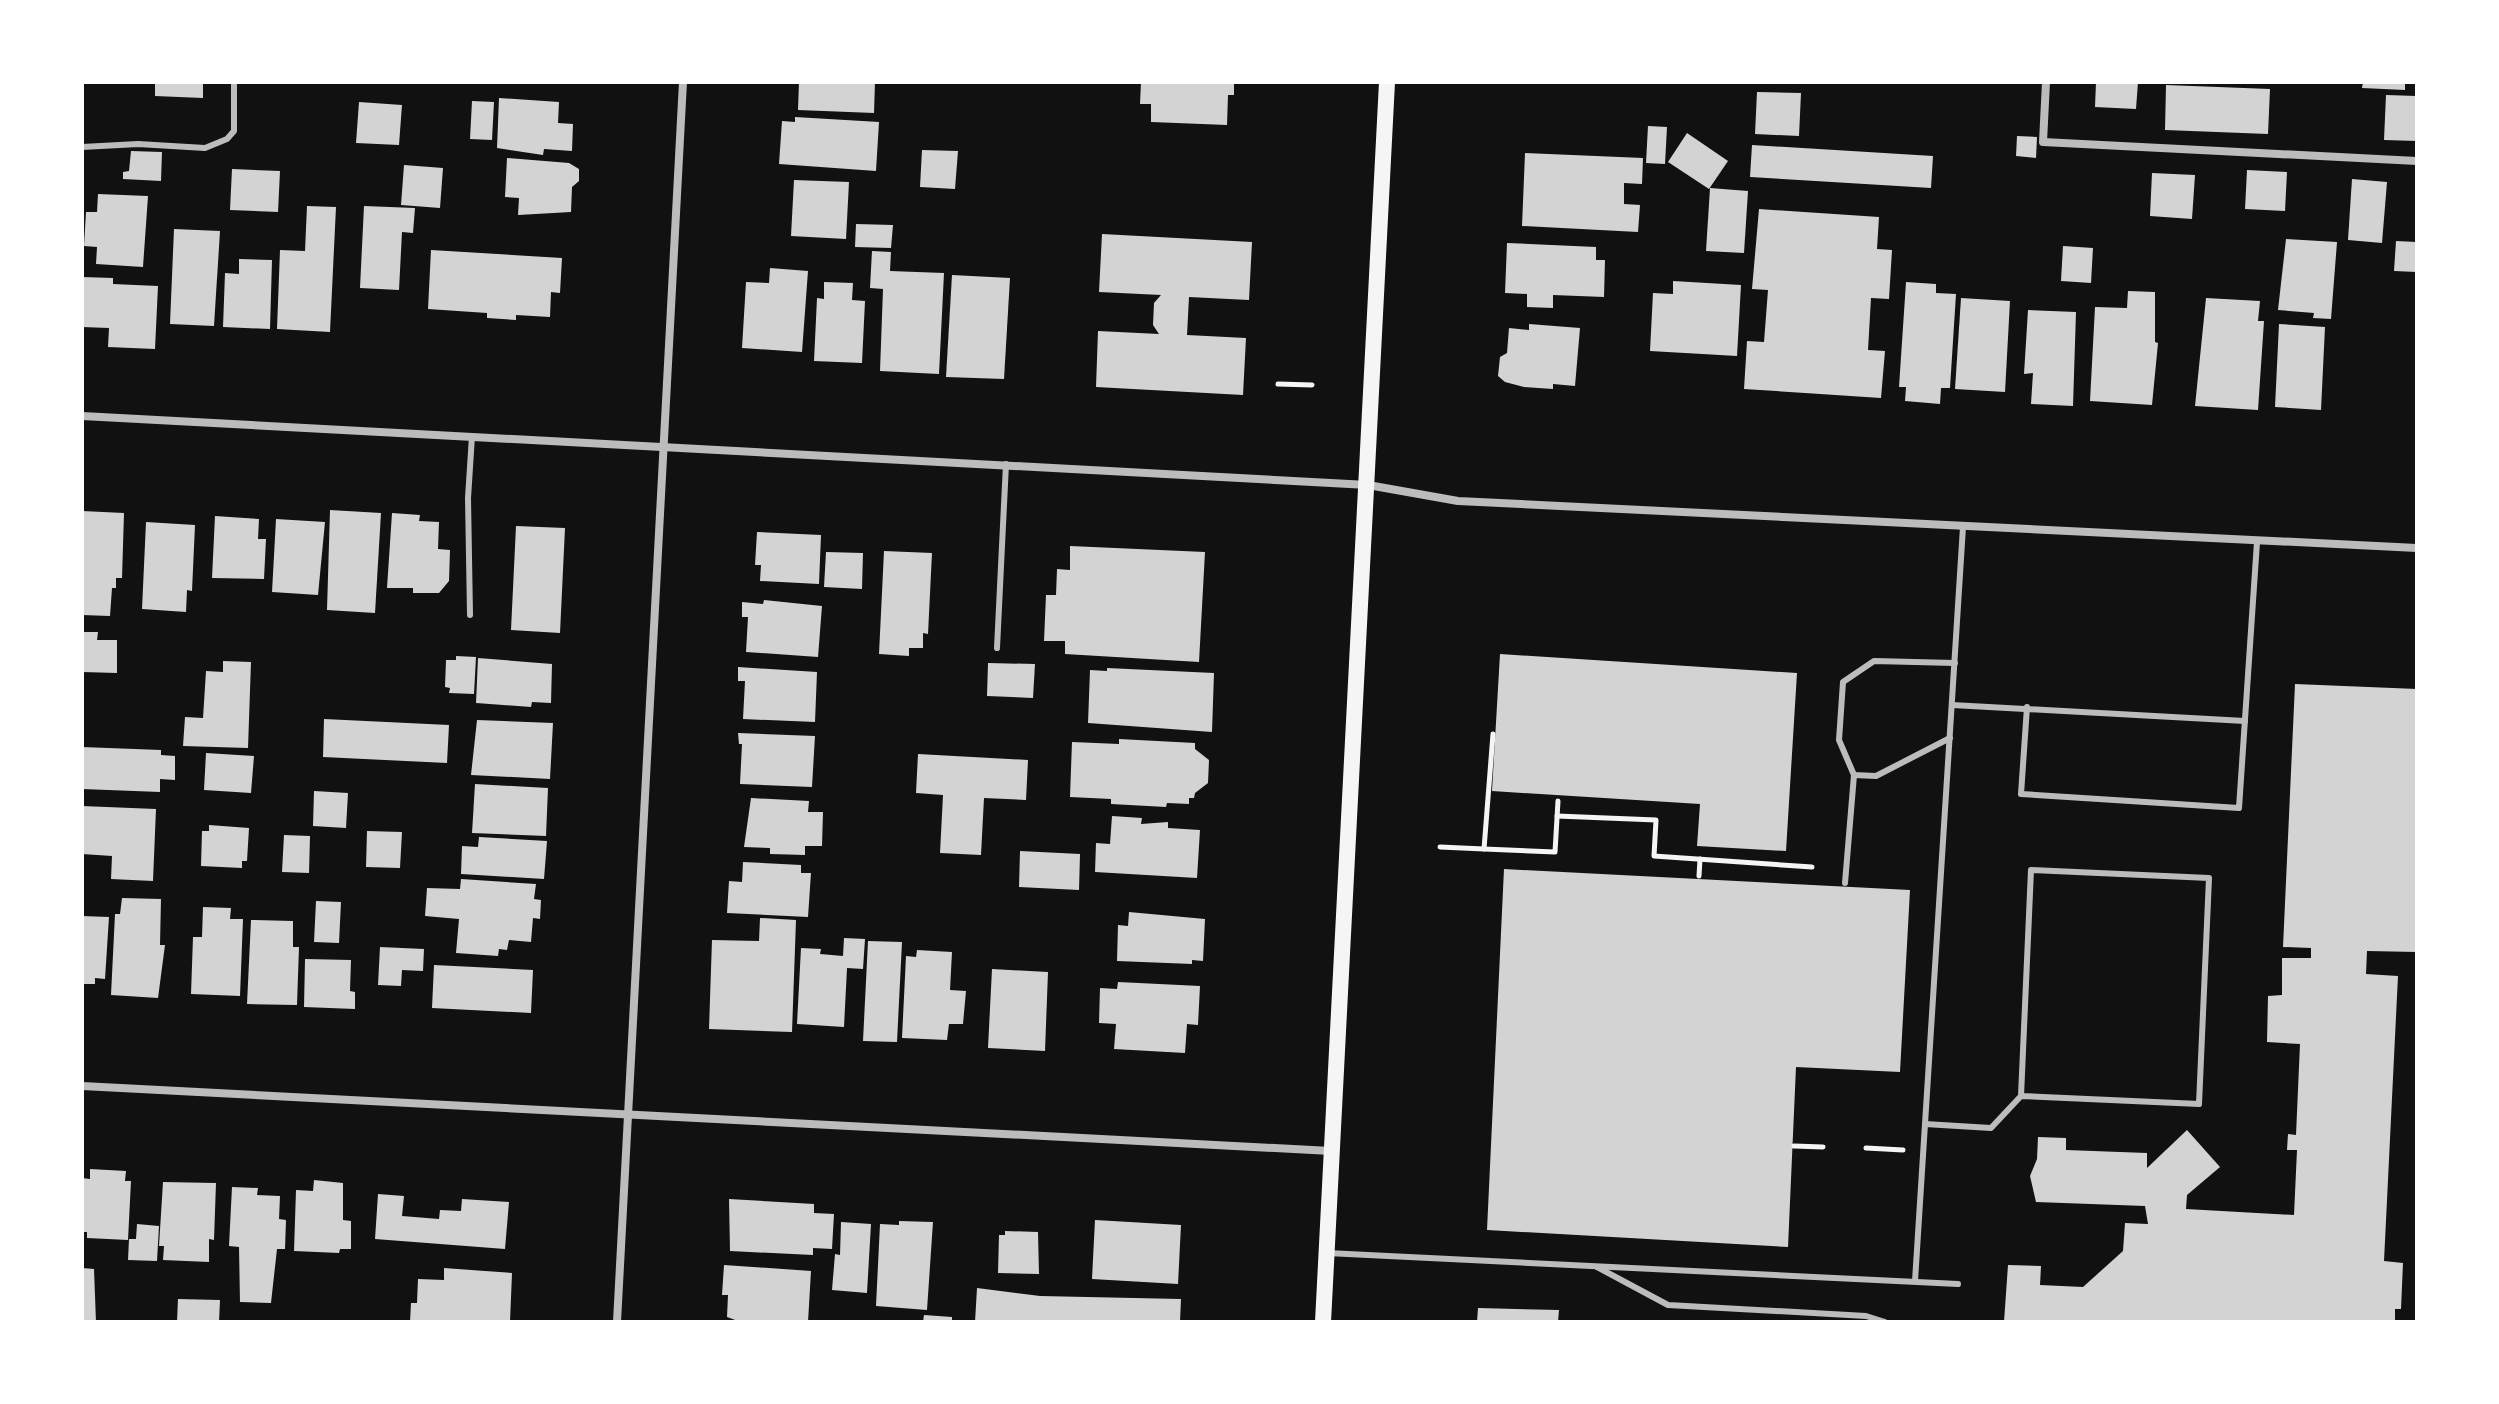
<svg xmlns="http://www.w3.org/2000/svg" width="2499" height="1404" font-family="'Fira Sans Condensed',sans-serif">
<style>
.building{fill:#d3d3d3}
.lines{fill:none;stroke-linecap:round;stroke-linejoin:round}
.path{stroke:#f5f5f5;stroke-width:5}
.service{stroke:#bcbcbc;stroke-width:6}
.minor{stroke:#bcbcbc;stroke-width:8}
.secondary{stroke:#f5f5f5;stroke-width:16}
</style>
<rect width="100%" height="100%" fill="#111"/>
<g class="building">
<polygon points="155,82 203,82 203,98 155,96"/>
<polygon points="799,82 875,82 874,113 798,110"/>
<polygon points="1141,82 1234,82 1234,95 1228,95 1227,125 1151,122 1151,104 1140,104"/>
<polygon points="2096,82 2138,82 2136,109 2095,107"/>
<polygon points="2363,82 2405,82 2405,90 2362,88"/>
<polygon points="2166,85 2270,89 2268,134 2165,130"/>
<polygon points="1757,92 1801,93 1799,136 1755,134"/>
<polygon points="2386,95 2417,96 2417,141 2384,140"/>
<polygon points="499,98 559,102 558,123 573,124 572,151 544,149 543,155 497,148"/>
<polygon points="472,101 494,102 492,140 470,139"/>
<polygon points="359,102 402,105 399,145 356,143"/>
<polygon points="795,117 879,122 876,171 779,164 782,121 795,122"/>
<polygon points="1648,126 1667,127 1665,164 1646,163"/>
<polygon points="1687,133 1728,161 1709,189 1668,162"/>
<polygon points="2017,136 2037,137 2036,158 2016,156"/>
<polygon points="1752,145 1933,156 1931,188 1750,177"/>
<polygon points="922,150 958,151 955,189 920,187"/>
<polygon points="131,151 162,152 161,181 123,179 123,172 129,171"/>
<polygon points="1525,153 1643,158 1642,184 1624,183 1624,204 1640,205 1638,232 1522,226"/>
<polygon points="507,158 569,163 579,169 579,181 572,187 571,212 518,215 519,198 505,197"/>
<polygon points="404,165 443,168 440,208 401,205"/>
<polygon points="232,169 280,171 278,212 230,210"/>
<polygon points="2247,170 2287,172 2285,211 2245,209"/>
<polygon points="2152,173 2195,175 2192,219 2150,216"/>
<polygon points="2352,179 2387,182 2382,243 2348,240"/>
<polygon points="794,180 849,182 846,239 791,236"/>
<polygon points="1710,188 1748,191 1744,253 1706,251"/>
<polygon points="98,194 148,196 143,267 96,264 97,247 84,246 86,212 97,212"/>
<polygon points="307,206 336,207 330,332 277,329 280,250 305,251"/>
<polygon points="364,206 415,208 413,233 402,232 399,290 360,288"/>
<polygon points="1759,209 1879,217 1877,249 1892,250 1889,299 1871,298 1868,350 1885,351 1881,398 1744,389 1747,341 1764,342 1768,290 1752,289"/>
<polygon points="856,224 893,225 891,248 855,247"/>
<polygon points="174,229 220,231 214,326 170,324"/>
<polygon points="1102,234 1252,242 1249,300 1189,297 1187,335 1246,338 1243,395 1096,387 1098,331 1159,334 1153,325 1154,303 1161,295 1099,292"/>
<polygon points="2286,239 2337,242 2331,319 2313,318 2314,313 2278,310"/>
<polygon points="2396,241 2417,242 2417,272 2394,271"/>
<polygon points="1507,243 1596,247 1596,260 1605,260 1604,297 1553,295 1553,308 1527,307 1527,294 1505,293"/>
<polygon points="2063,246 2093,248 2091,283 2061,281"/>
<polygon points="431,250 562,258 560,293 551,292 550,317 516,315 516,320 487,318 487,313 428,309"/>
<polygon points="872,251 891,252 890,271 944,273 939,374 880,371 883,289 870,288"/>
<polygon points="239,259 272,260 270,329 223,327 225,273 239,274"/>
<polygon points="770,268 808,271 802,352 742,348 746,282 769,283"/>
<polygon points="952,275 1010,278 1004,379 946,377"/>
<polygon points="82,277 113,278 113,284 158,286 155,349 108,347 109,328 82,327"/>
<polygon points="1673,281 1741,285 1737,356 1650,351 1653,293 1673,294"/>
<polygon points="824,282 853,283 852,300 865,301 862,363 814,361 817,298 824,299"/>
<polygon points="1906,282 1936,284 1936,293 1956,294 1950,388 1941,388 1940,404 1905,401 1906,387 1899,387"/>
<polygon points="2128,291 2155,292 2155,342 2158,343 2152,405 2090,401 2095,307 2127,308"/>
<polygon points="1961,298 2010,301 2005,392 1955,389"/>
<polygon points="2206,298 2260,301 2258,321 2264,321 2258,410 2195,406"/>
<polygon points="2028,310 2076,312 2073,406 2031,404 2033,373 2024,374"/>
<polygon points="1529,324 1580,328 1575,386 1553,384 1553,389 1524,387 1505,382 1498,376 1500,357 1507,353 1509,328 1529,330"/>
<polygon points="2279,324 2325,327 2321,410 2275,407"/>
<polygon points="330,510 381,513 375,613 327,610"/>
<polygon points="82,511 124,513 122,578 116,578 116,588 112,588 110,616 82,615"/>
<polygon points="392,513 420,515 419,521 439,522 438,549 450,550 449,581 439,593 413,593 413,588 387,588"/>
<polygon points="215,516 259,519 258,539 266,539 264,579 212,578"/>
<polygon points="276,519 325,522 318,595 272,592"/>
<polygon points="146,522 195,525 192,591 187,590 186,612 142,609"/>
<polygon points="516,526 565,528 560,633 511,630"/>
<polygon points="757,532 821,535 819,584 760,581 761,565 755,565"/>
<polygon points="1070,546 1205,552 1199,662 1065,654 1065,641 1044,641 1046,595 1056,595 1057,569 1070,570"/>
<polygon points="884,551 932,553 928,634 923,633 923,648 909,648 909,656 879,654"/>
<polygon points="826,552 863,553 862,589 824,587"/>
<polygon points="764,600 822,606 818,657 746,652 748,617 742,617 742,602 763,604"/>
<polygon points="82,632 98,632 97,640 117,640 117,673 82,672"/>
<polygon points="1500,654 1797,673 1786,851 1697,846 1700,804 1492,791"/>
<polygon points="456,656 476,657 474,694 449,693 450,688 445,687 446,660 456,660"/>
<polygon points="478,658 552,664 551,703 532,702 531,707 476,703"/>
<polygon points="223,661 251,662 248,748 183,746 185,717 203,718 206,671 223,672"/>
<polygon points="988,663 1035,664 1033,698 987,696"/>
<polygon points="738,667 817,672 815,722 743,719 745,681 738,681"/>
<polygon points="1107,668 1214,673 1212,732 1088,723 1090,670 1107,671"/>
<polygon points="2295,684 2417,689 2417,952 2367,951 2366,974 2398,976 2384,1261 2403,1263 2401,1309 2395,1309 2395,1322 2004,1322 2008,1265 2041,1266 2040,1285 2083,1287 2123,1251 2125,1223 2148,1224 2145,1206 2036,1202 2030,1176 2037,1159 2038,1137 2066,1138 2066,1150 2147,1153 2147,1168 2187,1130 2220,1167 2187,1195 2186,1209 2294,1215 2297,1150 2287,1150 2288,1134 2296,1135 2300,1044 2267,1042 2268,996 2282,995 2282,958 2311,958 2311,948 2283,947"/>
<polygon points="324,719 449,725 447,763 323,757"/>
<polygon points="477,720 553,723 550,779 471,775"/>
<polygon points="738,733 815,736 812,787 740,784 742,744 739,744"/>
<polygon points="1119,739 1195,743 1195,749 1209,760 1208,783 1195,793 1194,798 1189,798 1189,804 1167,803 1166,807 1111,804 1111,799 1070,797 1072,742 1119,744"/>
<polygon points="82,747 161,750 161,755 175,756 175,780 160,779 160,792 82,789"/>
<polygon points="206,753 254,756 251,793 204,790"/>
<polygon points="918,754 1028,760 1026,800 984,798 981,855 940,853 943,795 916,793"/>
<polygon points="475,784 548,788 546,836 472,833"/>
<polygon points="314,791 348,793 346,828 313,826"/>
<polygon points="751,798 809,801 808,812 823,812 822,846 805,846 805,855 770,854 770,848 744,847"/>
<polygon points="82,806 156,809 153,881 111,879 112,856 82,854"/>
<polygon points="1112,816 1142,818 1141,824 1168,822 1168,828 1200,830 1197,878 1095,872 1096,843 1110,844"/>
<polygon points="209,825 249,828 247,861 242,861 242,868 201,866 202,831 209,831"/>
<polygon points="367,831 402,832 400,868 366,867"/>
<polygon points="284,835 310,836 309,873 282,872"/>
<polygon points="479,837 547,841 544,879 461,874 462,846 478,847"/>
<polygon points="1020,851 1080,854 1079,890 1019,887"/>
<polygon points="743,862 801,865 801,873 811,873 808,917 727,913 729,881 742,882"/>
<polygon points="1504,869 1910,890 1900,1072 1796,1067 1788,1247 1487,1230"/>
<polygon points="461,879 536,884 534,899 541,900 540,919 533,918 531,942 509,940 507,950 499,949 498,956 456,953 459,919 425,916 427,888 460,889"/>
<polygon points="122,898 161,899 160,945 165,945 158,998 111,995 115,914 120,914"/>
<polygon points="316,901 341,902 339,943 314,942"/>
<polygon points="203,907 231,908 230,919 243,919 240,996 191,994 193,937 202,937"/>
<polygon points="1129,912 1205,919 1203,961 1192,960 1192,964 1117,961 1118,925 1128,926"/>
<polygon points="82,916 109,917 105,979 95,978 95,984 82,984"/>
<polygon points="760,918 796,920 792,1032 709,1029 712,940 759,941"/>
<polygon points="251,920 293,921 293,947 299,947 297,1005 247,1004"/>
<polygon points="844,938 865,939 863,969 847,968 844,1027 797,1024 801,948 821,949 820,954 843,956"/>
<polygon points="868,941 902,942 897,1042 863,1041"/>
<polygon points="380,947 424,949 423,971 402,970 401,986 378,985"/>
<polygon points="917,950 952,952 950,990 966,991 963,1024 949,1024 947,1040 902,1038 906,956 916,957"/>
<polygon points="305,959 351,960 350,991 355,992 355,1009 304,1007"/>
<polygon points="434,965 533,970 531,1013 432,1008"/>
<polygon points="992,969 1048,972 1045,1051 988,1048"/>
<polygon points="1118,982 1200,986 1198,1025 1187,1024 1185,1053 1114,1049 1116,1024 1099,1023 1100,988 1117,989"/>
<polygon points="90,1169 126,1171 125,1181 131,1181 128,1240 87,1238 87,1232 82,1232 82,1178 90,1179"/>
<polygon points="314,1180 343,1183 343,1220 351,1221 351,1249 340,1249 339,1253 294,1251 296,1190 313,1191"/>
<polygon points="163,1182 216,1183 214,1240 209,1239 209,1262 163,1260 164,1246 159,1246"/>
<polygon points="232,1187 258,1188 257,1195 280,1196 279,1219 286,1220 285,1249 277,1249 271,1303 240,1302 239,1247 229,1246"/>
<polygon points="378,1194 404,1196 402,1216 439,1219 440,1210 461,1211 462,1199 509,1202 505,1249 375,1239"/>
<polygon points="729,1199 814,1204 814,1213 834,1214 832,1249 813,1248 813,1255 730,1251"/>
<polygon points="1095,1220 1181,1225 1178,1284 1092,1279"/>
<polygon points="899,1221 933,1222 927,1310 876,1306 880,1224 899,1225"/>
<polygon points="841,1222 871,1224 867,1293 832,1290 835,1254 840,1255"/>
<polygon points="137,1224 159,1226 157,1261 128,1260 129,1239 136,1239"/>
<polygon points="1005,1231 1038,1232 1039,1274 998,1273 999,1235 1005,1235"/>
<polygon points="724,1265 811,1271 808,1322 738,1321 727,1317 728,1295 722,1295"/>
<polygon points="82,1268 94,1269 96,1322 82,1322"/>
<polygon points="444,1268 512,1273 510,1322 410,1322 411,1303 417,1303 418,1279 444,1280"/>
<polygon points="977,1288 1040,1296 1181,1299 1180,1322 975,1322"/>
<polygon points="178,1299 220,1300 219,1322 177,1322"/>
<polygon points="1478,1308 1559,1310 1558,1322 1477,1322"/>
<polygon points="924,1315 952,1317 952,1322 923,1322"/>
</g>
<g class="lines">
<g class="path">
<polyline points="1278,384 1312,385"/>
<polyline points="1557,816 1656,820 1654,856 1812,867"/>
<polyline points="1440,847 1484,849 1493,734"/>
<polyline points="1484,849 1555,852 1558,801"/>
<polyline points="1699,876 1700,859"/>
<polyline points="1794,1146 1823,1147"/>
<polyline points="1866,1148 1903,1150"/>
</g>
<g class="service">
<polyline points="82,147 138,144 205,148 227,139 234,131 234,82"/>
<polyline points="470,615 468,498 472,436"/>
<polyline points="997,648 1006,464"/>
<polyline points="1952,705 2245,721"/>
<polyline points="2027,707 2021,794 2239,808 2257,542"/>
<polyline points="1950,738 1876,776 1854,775 1839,740 1843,682 1874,661 1955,663"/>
<polyline points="1845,883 1854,775"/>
<polyline points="1925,1124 1991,1128 2021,1096 2031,870 2209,878 2199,1104 2021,1096"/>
<polyline points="1327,1253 1958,1284"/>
<polyline points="1597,1267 1668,1305 1866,1316 1885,1322"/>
<polyline points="1915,1281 1963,527"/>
</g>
<g class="minor">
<polyline points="2046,82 2043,142 2417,161"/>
<polyline points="82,416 1368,485 1458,501 2417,548"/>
<polyline points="82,1086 1331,1151"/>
<polyline points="617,1322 683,82"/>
</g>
<polyline class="secondary" points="1323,1322 1387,82"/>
</g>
<rect width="2499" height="1404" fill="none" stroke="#ffffff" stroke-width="168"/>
</svg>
